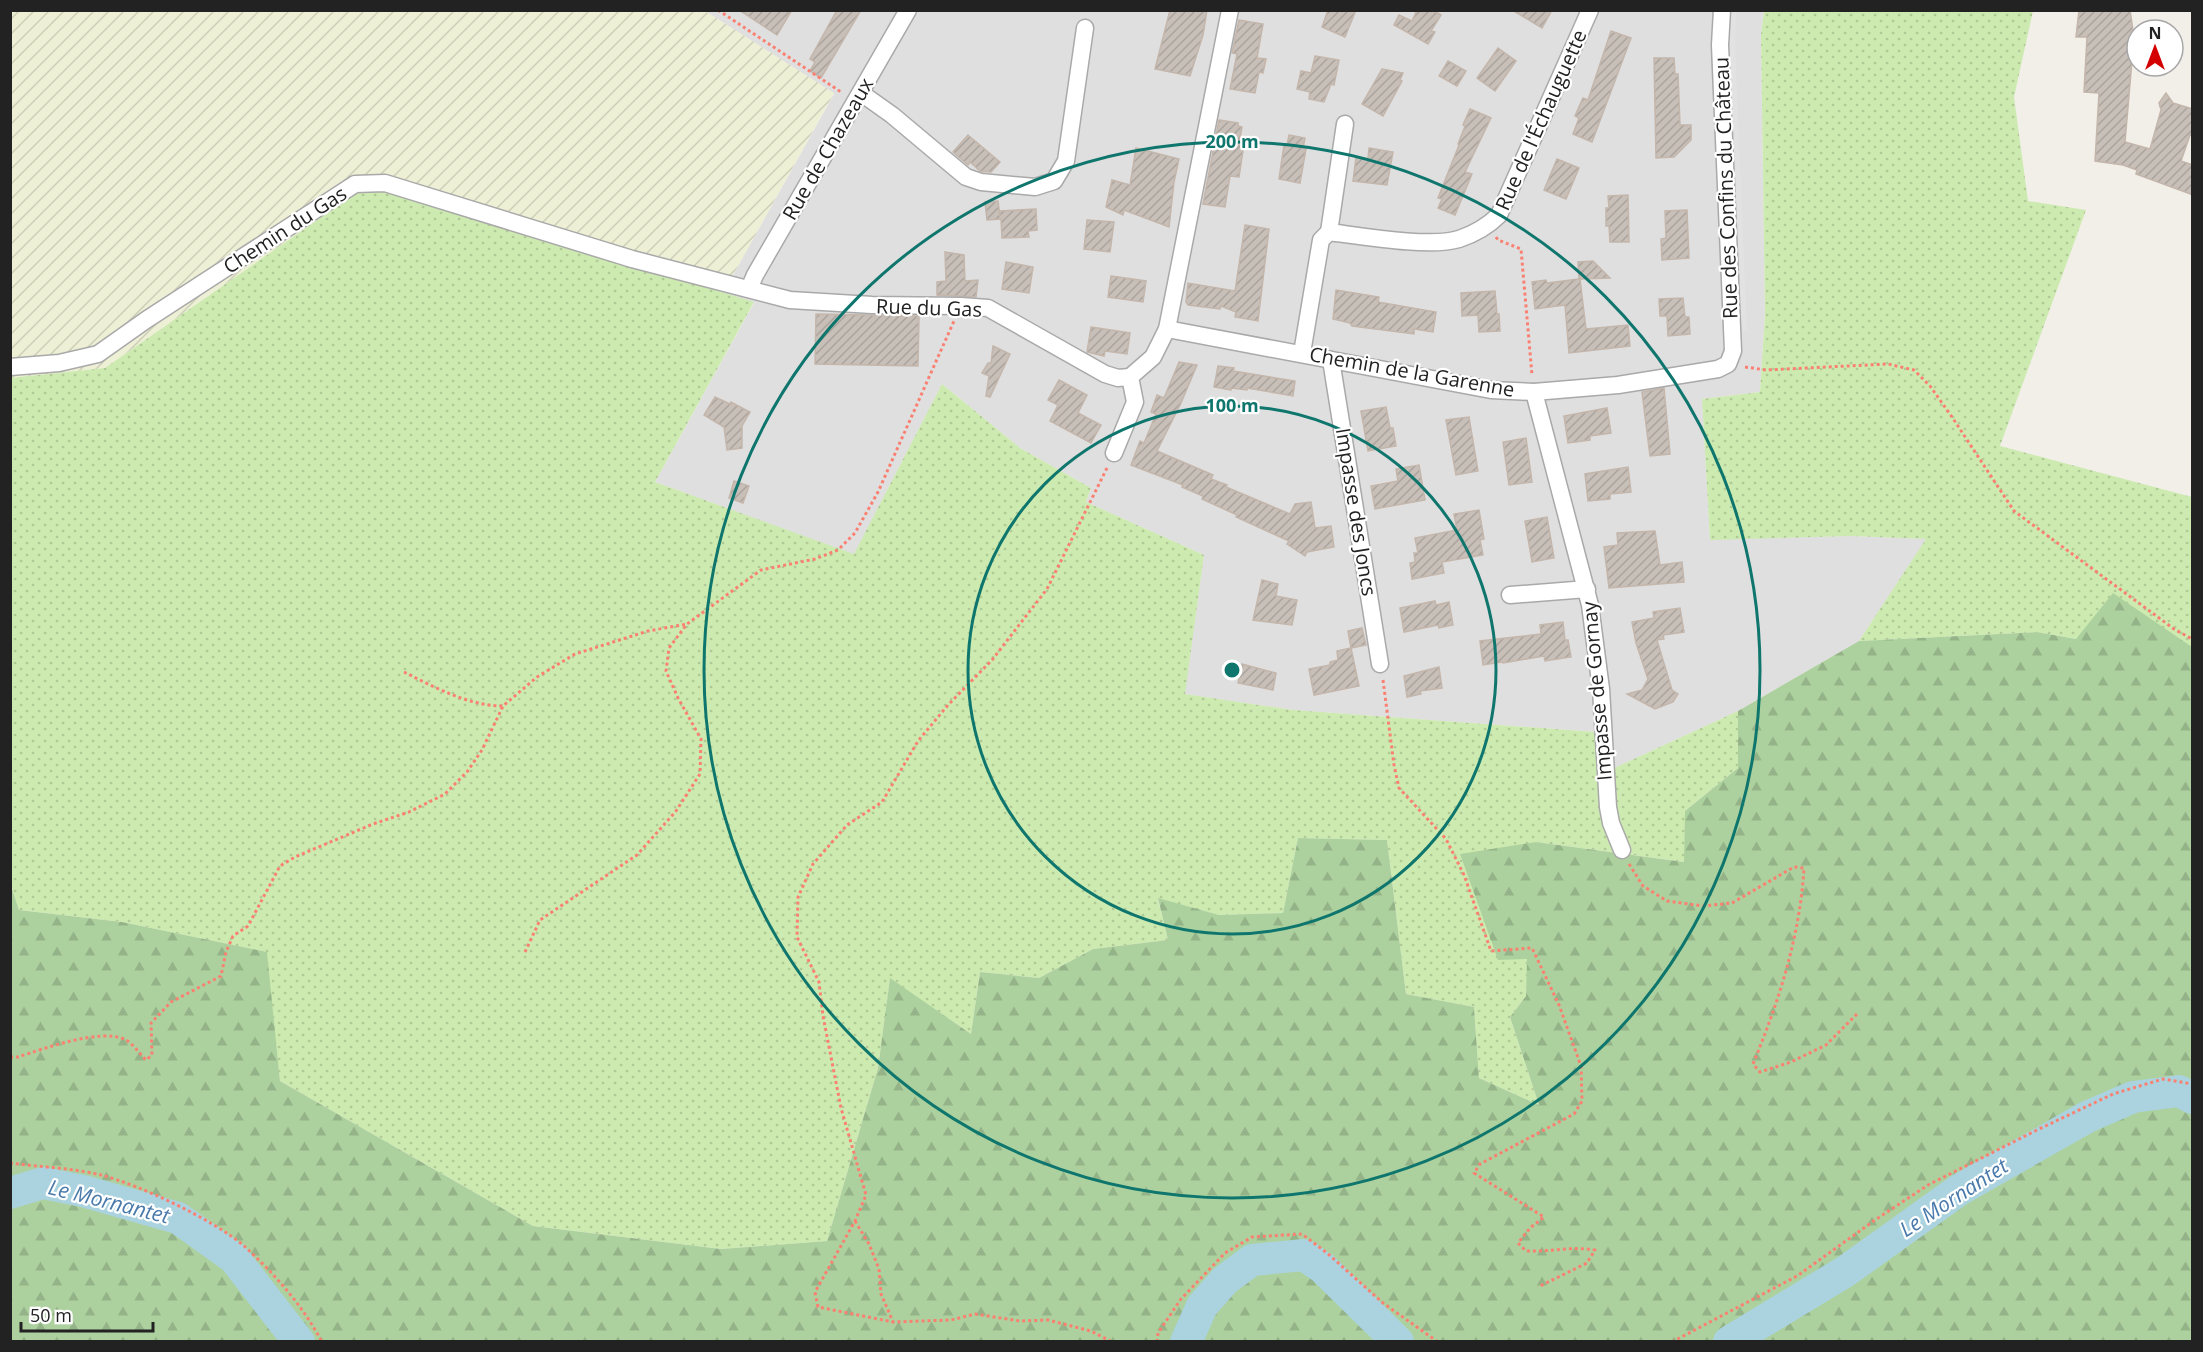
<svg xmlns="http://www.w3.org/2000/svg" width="2203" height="1352" font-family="'Open Sans',sans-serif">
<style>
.residential{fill:#e0dfdf}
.farmland{fill:url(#farmland-furrows)}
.grass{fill:url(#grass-dots)}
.forest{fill:url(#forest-firs)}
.parking{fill:#e2e2e2}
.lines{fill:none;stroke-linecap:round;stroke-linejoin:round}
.river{stroke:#aad3df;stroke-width:32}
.building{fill:url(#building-hatch);stroke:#c4b6ab;stroke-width:1.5}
.minor-casing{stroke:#a9a9a9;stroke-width:19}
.path{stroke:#fa8072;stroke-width:3;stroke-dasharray:3 3;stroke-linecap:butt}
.minor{stroke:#fff;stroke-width:16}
.ring{fill:none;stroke:#0f766e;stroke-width:3}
.labels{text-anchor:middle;stroke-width:4.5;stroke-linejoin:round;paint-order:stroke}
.street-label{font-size:20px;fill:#222;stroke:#fff}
.water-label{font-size:21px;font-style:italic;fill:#4a7aab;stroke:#fff}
.centre{fill:#0f766e;stroke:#fff;stroke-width:3}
.ring-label{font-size:18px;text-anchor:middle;font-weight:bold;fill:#0f766e;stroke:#fff;stroke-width:4.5;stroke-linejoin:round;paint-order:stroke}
</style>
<defs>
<pattern id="farmland-furrows" width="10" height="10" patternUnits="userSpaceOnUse" patternTransform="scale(1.5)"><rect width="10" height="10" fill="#eef0d5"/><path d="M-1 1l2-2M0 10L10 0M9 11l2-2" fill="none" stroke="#ccceb7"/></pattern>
<pattern id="grass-dots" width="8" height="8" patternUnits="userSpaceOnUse" patternTransform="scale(1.5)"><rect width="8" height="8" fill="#cdebb0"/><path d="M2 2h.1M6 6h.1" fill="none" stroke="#b0c997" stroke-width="1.8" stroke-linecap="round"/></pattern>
<pattern id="forest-firs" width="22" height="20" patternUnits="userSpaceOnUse" patternTransform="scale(1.5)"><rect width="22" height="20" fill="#add19e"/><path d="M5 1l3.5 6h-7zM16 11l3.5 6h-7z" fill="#95b388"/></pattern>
<pattern id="building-hatch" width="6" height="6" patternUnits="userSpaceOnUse" patternTransform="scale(1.5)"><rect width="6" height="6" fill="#c7bfb8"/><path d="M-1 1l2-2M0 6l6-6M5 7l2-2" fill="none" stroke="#aba49e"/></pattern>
</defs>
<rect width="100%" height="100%" fill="#f2efe9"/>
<polygon class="residential" points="1764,10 1761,34 1765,314 1760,392 1702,399 1710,539 1851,536 1927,539 1859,641 1738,711 1597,776 1596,732 1293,710 1184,694 1204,555 1086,502 1091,488 1020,448 942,384 854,555 655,482 754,303 723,293 834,94 705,11"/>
<polygon class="farmland" points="10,11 705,11 834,93 723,293 386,189 356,193 105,368 11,378"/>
<g class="grass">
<polygon points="1764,11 2033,11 2014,97 2028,201 2086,210 2000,446 2192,497 2192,647 2172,635 2076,639 2037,632 1859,641 1926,539 1851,536 1710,540 1702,399 1760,392 1765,314 1761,34"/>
<polygon points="386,189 754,302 655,482 854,554 942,384 1020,448 1091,488 1086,502 1204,555 1185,694 1293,710 1596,732 1597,776 1738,711 1738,768 1685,811 1685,862 1536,842 1526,996 1510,1017 1539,1105 1479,1078 1474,1007 1406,994 1387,840 1298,838 1283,913 1219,915 1158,899 1168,940 1093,949 1039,978 980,972 971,1034 890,979 878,1068 827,1241 721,1249 533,1226 280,1081 266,952 122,922 19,910 10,883 10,378 105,368 356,193"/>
</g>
<polygon class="forest" points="2113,593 2192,647 2192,1341 11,1341 10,883 19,910 122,922 267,952 280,1081 533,1226 721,1249 827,1241 878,1068 890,978 971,1034 980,972 1039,978 1093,949 1168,940 1158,898 1219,915 1283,913 1298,838 1387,840 1406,994 1474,1007 1479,1078 1539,1105 1510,1017 1526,996 1527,959 1498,960 1460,854 1536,842 1684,862 1685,811 1738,768 1738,711 1859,641 2037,632 2076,639"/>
<polygon class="parking" points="1728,11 1736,11 1735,46 1747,330 1739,332 1727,46"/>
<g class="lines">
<g class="river">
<polyline points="10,1193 43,1183 83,1191 178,1218 234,1258 299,1342"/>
<polyline points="1186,1342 1202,1306 1225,1280 1252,1260 1304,1255 1323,1268 1398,1342"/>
<polyline points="1729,1342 1846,1271 1959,1190 2087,1117 2133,1097 2179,1091 2192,1098"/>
</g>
</g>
<g class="building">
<polygon points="739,10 792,10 777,35"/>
<polygon points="837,10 861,10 821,78 810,71 815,62 810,59"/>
<polygon points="1170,10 1207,10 1203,35 1190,76 1155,69"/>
<polygon points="1328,10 1356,10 1345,37 1322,27"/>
<polygon points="1417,10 1433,10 1441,15 1431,31 1435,32 1428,44 1394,25 1399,15 1412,21"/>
<polygon points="1512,10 1552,10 1542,28"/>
<polygon points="2079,10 2130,10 2134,37 2125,142 2150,149 2161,110 2159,103 2166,93 2173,103 2193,109 2193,136 2190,135 2181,161 2193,165 2193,195 2136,174 2137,170 2123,165 2095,161 2099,93 2084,92 2087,37 2076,37"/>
<polygon points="1239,20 1263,24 1257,58 1266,59 1263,73 1259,72 1255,93 1230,89 1237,54 1232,53"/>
<polygon points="1611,31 1631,38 1592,142 1573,134 1579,118 1575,116 1583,98 1588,100"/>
<polygon points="1498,48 1516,61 1495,91 1477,78"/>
<polygon points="1315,56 1339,60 1334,85 1331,84 1324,102 1309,99 1310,92 1297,89 1301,71 1311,73"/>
<polygon points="1654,58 1674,58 1675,74 1678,74 1680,125 1691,125 1691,140 1674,157 1656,158"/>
<polygon points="1448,61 1466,71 1457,86 1439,76"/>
<polygon points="1382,69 1403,73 1400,80 1402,81 1383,116 1362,104"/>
<polygon points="1470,109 1491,118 1465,172 1472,174 1455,215 1438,208 1442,199 1438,198 1459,145 1458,144 1465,126 1463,125"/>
<polygon points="1219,120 1238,123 1238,126 1242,127 1239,143 1244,144 1239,177 1230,176 1225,207 1203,204"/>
<polygon points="968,135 1000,162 991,172 980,171 970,162 968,165 953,152"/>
<polygon points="1289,135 1305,138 1303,148 1306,149 1300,183 1279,179 1284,145 1287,145"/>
<polygon points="1136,148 1179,159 1174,182 1169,227 1124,210 1123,215 1106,207 1112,180 1130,185"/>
<polygon points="1369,148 1393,152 1387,185 1353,181 1356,157 1368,159"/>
<polygon points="1557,159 1579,168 1566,199 1544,190"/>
<polygon points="1628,195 1629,242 1610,242 1609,226 1606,226 1606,208 1609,208 1608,196"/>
<polygon points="998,201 1000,216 1000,211 1036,209 1037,230 1028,231 1029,237 1002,238 1001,219 987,220 985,202"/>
<polygon points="1687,210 1689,258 1662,260 1661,239 1666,238 1665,211"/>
<polygon points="1087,220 1114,222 1110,252 1084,249"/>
<polygon points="1245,225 1269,229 1258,321 1235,317 1236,312 1221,306 1220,309 1188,305 1186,302 1188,283 1235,291"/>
<polygon points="945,252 964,255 965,281 978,280 976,297 937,295 937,282 946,281"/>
<polygon points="1593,261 1610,278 1580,279 1586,329 1628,325 1630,346 1569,353 1565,305 1535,309 1532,282 1546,280 1547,283 1579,279 1578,262"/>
<polygon points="1006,262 1033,267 1029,293 1002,289"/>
<polygon points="1111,276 1146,281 1143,302 1108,297"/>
<polygon points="1336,290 1379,297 1378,302 1436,312 1433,332 1414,329 1414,334 1352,326 1350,323 1333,319"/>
<polygon points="1495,291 1497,314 1499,314 1500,331 1479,332 1478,315 1462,316 1461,293"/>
<polygon points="1683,298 1685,317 1689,317 1690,334 1668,336 1667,316 1660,316 1659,299"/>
<polygon points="816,314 919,316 918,366 815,364"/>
<polygon points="1091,327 1130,333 1127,354 1105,351 1104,356 1087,352"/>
<polygon points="993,346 1010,354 990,397 986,396 989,376 982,373 988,363 991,363"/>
<polygon points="1179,362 1197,365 1181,403 1157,451 1213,475 1211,479 1227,485 1226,487 1290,514 1295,504 1311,502 1315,528 1331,526 1334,547 1307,552 1305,556 1287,544 1289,541 1236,517 1237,515 1202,499 1203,496 1182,487 1183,485 1131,465 1140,441 1144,443 1156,414 1151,412 1157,395 1164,398"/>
<polygon points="1218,366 1234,368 1233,371 1295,381 1293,396 1247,388 1247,390 1231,388 1231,390 1214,387"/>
<polygon points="1059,380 1087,395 1078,413 1101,425 1091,443 1050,421 1058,405 1048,400"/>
<polygon points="1664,388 1670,454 1650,456 1642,392"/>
<polygon points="715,397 730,404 731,402 750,412 742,426 742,448 727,450 724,427 704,415"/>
<polygon points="1386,407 1390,428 1393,428 1396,446 1368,451 1361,411"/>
<polygon points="1607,408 1611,433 1590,436 1590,440 1568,443 1564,416"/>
<polygon points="1469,417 1478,471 1456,475 1446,420"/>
<polygon points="1526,438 1532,482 1509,485 1503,442"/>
<polygon points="1419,465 1425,500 1375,509 1371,486 1398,481 1396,469"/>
<polygon points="1628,467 1631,492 1610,494 1610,499 1588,501 1585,474"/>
<polygon points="734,481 749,486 743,503 729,498"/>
<polygon points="1479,510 1484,539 1480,540 1483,555 1442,562 1444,573 1412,579 1410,563 1415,562 1414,553 1418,553 1415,538 1457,530 1454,514"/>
<polygon points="1547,517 1554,558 1532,562 1525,521"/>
<polygon points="1655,531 1660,565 1682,562 1684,582 1609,588 1604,547 1618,545 1617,533"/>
<polygon points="1262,580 1278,584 1276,596 1297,600 1292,625 1253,620"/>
<polygon points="1435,601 1436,605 1449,602 1453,625 1439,628 1438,625 1404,632 1400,608"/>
<polygon points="1680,608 1684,632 1663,635 1664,639 1657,640 1672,690 1678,694 1673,702 1655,709 1627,694 1642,690 1648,679 1636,643 1632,622 1654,618 1653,612"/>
<polygon points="1563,622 1565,640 1568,640 1571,657 1545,661 1544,656 1503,663 1502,662 1483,665 1480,641 1541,634 1540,625"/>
<polygon points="1362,628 1366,645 1351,648 1348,631"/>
<polygon points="1351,648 1359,686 1314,695 1309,669 1330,665 1330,662 1338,660 1337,651"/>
<polygon points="1242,664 1276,673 1273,690 1238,683"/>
<polygon points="1439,667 1442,688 1420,691 1421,694 1407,697 1404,676"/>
</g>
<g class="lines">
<defs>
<g id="minor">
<polyline points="861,93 892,115 966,177 981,182 1035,187 1054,181 1066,161 1085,28"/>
<polyline points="1329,232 1345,124"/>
<polyline points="749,289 755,275 908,10"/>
<polyline points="1167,329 1491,390 1534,392 1618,385 1718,369 1728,364 1733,351 1720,45 1722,10"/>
<path d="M 1302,353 L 1321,240 L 1329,232 C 1361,236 1430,248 1459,239 C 1474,234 1488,226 1499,215 L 1590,10"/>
<polyline points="1331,360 1380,664"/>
<polyline points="10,367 59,363 98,354 146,320 355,184 385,183 632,259 790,300 872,305 961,306 988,308 1105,374 1118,378 1130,377"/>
<polyline points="1534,392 1590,605 1601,689 1608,807 1611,823 1622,850"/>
<polyline points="1114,453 1135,402 1130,377 1153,357 1167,329 1230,10"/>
<polyline points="1510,595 1587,589"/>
</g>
</defs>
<use href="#minor" class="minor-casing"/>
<g class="path">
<polyline points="718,10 841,92"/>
<polyline points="1496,237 1498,240 1521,249 1532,375"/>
<polyline points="1745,367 1766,370 1888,364 1914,370 1930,386 1952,417 2014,511 2174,629 2192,639"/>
<polyline points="1107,468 1047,589 992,660 948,705 918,741 882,802 847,825 813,864 798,897 797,937 819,982 823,1016 841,1108 866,1195 855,1221 815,1292 818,1307 893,1322 951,1320 975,1314 1020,1321 1048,1320 1091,1331 1112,1342"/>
<path d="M 404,672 C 434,687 469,706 503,706"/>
<path d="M 1383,680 L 1394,765 L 1399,788 L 1446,839 L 1464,875 L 1491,951 L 1532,948 L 1559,1005 L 1581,1066 L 1582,1101 L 1574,1114 L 1480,1164 L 1474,1173 L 1544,1217 L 1530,1228 L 1518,1243 L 1526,1251 C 1549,1252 1573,1246 1595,1250 L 1587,1263 L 1538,1287"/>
<path d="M 1629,864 L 1643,886 L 1667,901 L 1703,906 L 1732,903 L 1794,867 L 1804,868 C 1800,936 1779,1001 1753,1064 L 1760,1072 L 1791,1062 L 1826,1045 L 1857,1014"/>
<polyline points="525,952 540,920 637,855 676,811 700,774 701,739 678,698 666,671 669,648 687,624 761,570 815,559 838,550 855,533 878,492 954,321"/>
<path d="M 10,1057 L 18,1057 C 43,1049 102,1027 126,1040 C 133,1044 140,1054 146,1060 L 152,1055 L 151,1023 L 171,1002 L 221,976 L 226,952 L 233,936 L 248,926 L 280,866 L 295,857 L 373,824 L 409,812 L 445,794 L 467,772 L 482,750 L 503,706 L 537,677 L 575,654 L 648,631 L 687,624"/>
<path d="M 10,1163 C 39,1167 73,1168 101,1175 C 140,1185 214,1220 244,1246 C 274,1273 303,1306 322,1342"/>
<polyline points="855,1221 869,1244 879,1269 881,1294 893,1322"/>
<polyline points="1157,1342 1158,1333 1181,1299 1225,1253 1252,1237 1302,1234 1327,1253 1383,1303 1438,1342"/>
<polyline points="1672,1342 1797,1276 1875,1220 1928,1185 2037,1130 2113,1094 2163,1079 2192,1084"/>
</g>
<use href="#minor" class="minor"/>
</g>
<g class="ring">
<circle cx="1232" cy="670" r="264"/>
<circle cx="1232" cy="670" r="528"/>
</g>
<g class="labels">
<g class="street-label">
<text transform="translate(1541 120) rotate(-66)" y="7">Rue de l'Échauguette</text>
<text transform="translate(828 149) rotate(-60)" y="7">Rue de Chazeaux</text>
<text transform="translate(1726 188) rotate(-92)" y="7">Rue des Confins du Château</text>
<text transform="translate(285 230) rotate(-33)" y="7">Chemin du Gas</text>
<text transform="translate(929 308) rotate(2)" y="7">Rue du Gas</text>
<text transform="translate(1412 372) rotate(10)" y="7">Chemin de la Garenne</text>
<text transform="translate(1356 512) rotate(81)" y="7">Impasse des Joncs</text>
<text transform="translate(1597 691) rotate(-95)" y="7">Impasse de Gornay</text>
</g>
<g class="water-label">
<text transform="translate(1954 1198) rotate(-33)" y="7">Le Mornantet</text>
<text transform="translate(109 1202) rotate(14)" y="7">Le Mornantet</text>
</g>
</g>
<circle cx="1232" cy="670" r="9" class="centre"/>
<g class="ring-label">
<text x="1232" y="148">200 m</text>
<text x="1232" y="412">100 m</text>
</g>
<rect width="2203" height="1352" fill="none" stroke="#222222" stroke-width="24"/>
<g transform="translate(2155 48)"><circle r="28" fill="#ffffff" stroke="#a7a7a7" stroke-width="1.5"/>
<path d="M0-4.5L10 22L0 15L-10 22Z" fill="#d40000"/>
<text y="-9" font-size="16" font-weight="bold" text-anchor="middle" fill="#222222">N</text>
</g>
<path d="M21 1322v9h132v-9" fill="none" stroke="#222222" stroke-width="3"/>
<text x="30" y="1322" font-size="18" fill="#222222" stroke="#ffffff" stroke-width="4.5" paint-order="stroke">50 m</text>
</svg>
